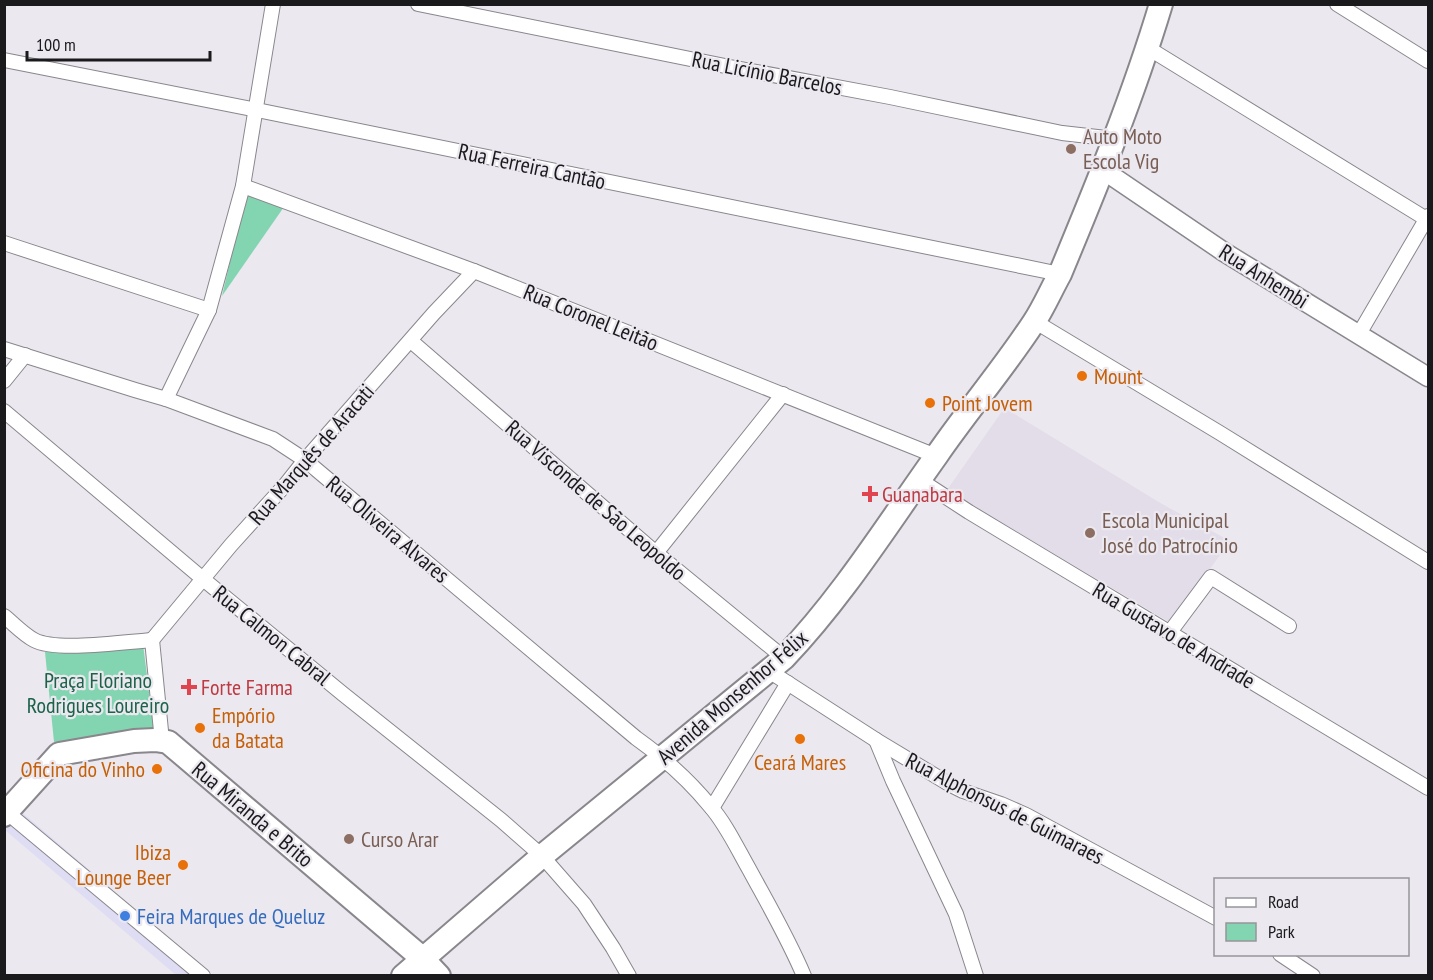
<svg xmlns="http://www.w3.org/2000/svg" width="1433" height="980" font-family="'PT Sans Narrow',sans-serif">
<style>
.commercial{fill:#dfddf3}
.built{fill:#e3dce9}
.green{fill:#83d5b1}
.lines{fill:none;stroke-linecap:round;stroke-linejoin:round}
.minor-casing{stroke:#89868c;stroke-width:16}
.tertiary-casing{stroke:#89868c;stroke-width:21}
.primary-casing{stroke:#89868c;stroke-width:26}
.minor{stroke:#fff;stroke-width:14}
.tertiary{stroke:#fff;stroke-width:18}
.primary{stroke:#fff;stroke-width:22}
.education-dot{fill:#8d6e63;stroke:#ebe8ef;stroke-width:2}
.food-dot{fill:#e8710a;stroke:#ebe8ef;stroke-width:2}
.health-dot{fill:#e0444e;stroke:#ebe8ef;stroke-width:2}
.shop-dot{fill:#3f7fe0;stroke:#ebe8ef;stroke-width:2}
.labels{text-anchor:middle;stroke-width:4.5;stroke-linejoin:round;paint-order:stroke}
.street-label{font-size:22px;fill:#1a191c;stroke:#ebe8ef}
.education-label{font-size:22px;fill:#785e54;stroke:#ebe8ef;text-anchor:start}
.food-label{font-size:22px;fill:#c56008;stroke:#ebe8ef;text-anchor:start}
.health-label{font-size:22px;fill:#be3a42;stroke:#ebe8ef;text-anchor:start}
.park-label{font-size:22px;fill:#1b6248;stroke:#ebe8ef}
.shop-label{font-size:22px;fill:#366cbe;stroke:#ebe8ef;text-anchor:start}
</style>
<rect width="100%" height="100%" fill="#ebe8ef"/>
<polygon class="commercial" points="4,797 212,975 176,975 5,830"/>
<polygon class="built" points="1003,410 1008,410 1162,504 1230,541 1171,623 947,490"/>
<g class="green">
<polygon points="247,190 286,204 222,296"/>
<polygon points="143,644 154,731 54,742 45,652"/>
</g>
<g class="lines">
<defs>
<g id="minor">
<polyline points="418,4 730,67 890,97 1062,133 1115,139"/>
<polyline points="1337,4 1428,61"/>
<polyline points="1148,48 1428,220"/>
<polyline points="4,60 257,110 1060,274"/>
<polyline points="243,186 474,271 936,456"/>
<polyline points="4,243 209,310"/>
<polyline points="1034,321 1220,433 1428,562"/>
<polyline points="1359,334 1428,216"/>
<polyline points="411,341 656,553 784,658"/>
<path d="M 4,349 L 135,390 L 166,399 L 273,439 L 305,460 L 636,738 C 664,758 688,779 710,806 C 726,824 737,848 749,869 C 768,904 788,938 804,976"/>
<polyline points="4,381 25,355"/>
<polyline points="166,399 209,310 243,186 273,4"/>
<polyline points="4,411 203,579 343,694 501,820 542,856 584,904 613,948 629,976"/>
<polyline points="920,480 969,512 1428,788"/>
<polyline points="656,553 783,394"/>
<path d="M 4,616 C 14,624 23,634 34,640 C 56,652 124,642 152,640"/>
<polyline points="1170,632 1211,577 1289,626"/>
<polyline points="152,640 231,545 286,484 305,460 434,313 474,271"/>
<polyline points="152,640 162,741"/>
<polyline points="769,671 876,740 949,784 963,791 1001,804 1026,815 1216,918"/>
<polyline points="876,740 893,781 956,914 976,976"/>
<polyline points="712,808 788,683"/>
<polyline points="4,810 203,976"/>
<polyline points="1280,954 1313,976"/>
</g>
<polyline id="tertiary" points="1102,172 1112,176 1224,252 1428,377"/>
<g id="primary">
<polyline points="4,815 59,754 134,741 155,740 168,742 422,958 439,976"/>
<path d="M 403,976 L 542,856 L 784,658 C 843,596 887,525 937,455 C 968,410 1004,368 1034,322 C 1044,307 1051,290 1060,274 C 1097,185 1133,97 1161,4"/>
</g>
</defs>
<use href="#minor" class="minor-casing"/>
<use href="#tertiary" class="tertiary-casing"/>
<use href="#primary" class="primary-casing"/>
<use href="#minor" class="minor"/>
<use href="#tertiary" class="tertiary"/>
<use href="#primary" class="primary"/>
</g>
<g class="education-dot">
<circle cx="1071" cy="149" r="6"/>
<circle cx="1090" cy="533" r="6"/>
<circle cx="349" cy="839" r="6"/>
</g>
<g class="food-dot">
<circle cx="1082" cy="376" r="6"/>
<circle cx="930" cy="403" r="6"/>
<circle cx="200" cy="728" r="6"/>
<circle cx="800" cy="739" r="6"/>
<circle cx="157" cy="769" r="6"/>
<circle cx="183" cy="865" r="6"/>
</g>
<g class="health-dot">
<path d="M867 485h6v6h6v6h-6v6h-6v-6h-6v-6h6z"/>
<path d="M186 678h6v6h6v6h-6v6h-6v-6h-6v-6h6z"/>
</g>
<circle class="shop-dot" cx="125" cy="916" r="6"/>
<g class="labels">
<g class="street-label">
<text transform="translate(767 73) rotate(11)" y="8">Rua Licínio Barcelos</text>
<text transform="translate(532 166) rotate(12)" y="8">Rua Ferreira Cantão</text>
<text transform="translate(1264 276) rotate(32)" y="8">Rua Anhembi</text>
<text transform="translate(591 317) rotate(22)" y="8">Rua Coronel Leitão</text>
<text transform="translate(311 454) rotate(-49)" y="8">Rua Marquês de Aracati</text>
<text transform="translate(596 500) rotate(41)" y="8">Rua Visconde de São Leopoldo</text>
<text transform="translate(388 529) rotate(40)" y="8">Rua Oliveira Alvares</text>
<text transform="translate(272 635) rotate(39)" y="8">Rua Calmon Cabral</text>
<text transform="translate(1174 635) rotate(31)" y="8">Rua Gustavo de Andrade</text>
<text transform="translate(732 697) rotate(-41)" y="8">Avenida Monsenhor Félix</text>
<text transform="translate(1005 808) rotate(27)" y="8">Rua Alphonsus de Guimaraes</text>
<text transform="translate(253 814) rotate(40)" y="8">Rua Miranda e Brito</text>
</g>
<g class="education-label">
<text x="1083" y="144">Auto Moto<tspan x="1083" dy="25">Escola Vig</tspan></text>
<text x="1102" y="528">Escola Municipal<tspan x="1102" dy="25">José do Patrocínio</tspan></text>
<text x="361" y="847">Curso Arar</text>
</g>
<g class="food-label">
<text x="1094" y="384">Mount</text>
<text x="942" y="411">Point Jovem</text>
<text x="212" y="723">Empório<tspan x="212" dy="25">da Batata</tspan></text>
<text x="800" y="770" text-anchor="middle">Ceará Mares</text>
<text x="145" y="777" text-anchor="end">Oficina do Vinho</text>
<text x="171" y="860" text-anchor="end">Ibiza<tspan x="171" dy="25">Lounge Beer</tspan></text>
</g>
<g class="health-label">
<text x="882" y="502">Guanabara</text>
<text x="201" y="695">Forte Farma</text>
</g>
<g class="park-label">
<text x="98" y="688">Praça Floriano<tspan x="98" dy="25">Rodrigues Loureiro</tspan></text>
</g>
<g class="shop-label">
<text x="137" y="924">Feira Marques de Queluz</text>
</g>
</g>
<rect width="1433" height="980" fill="none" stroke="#1a191c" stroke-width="12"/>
<rect x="1214" y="878" width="195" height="78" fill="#ebe8ef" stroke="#97959b" stroke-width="1.5"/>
<rect x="1226" y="898" width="30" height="9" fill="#ffffff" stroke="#97959b" stroke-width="1.5"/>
<text x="1268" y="908" font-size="18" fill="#1a191c">Road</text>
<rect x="1226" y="923" width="30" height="18" fill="#83d5b1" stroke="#97959b" stroke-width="1.5"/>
<text x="1268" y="938" font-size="18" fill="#1a191c">Park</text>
<path d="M27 51v9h183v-9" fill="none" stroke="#1a191c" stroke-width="3"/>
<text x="36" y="51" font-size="18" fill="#1a191c" stroke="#ebe8ef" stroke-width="4.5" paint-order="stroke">100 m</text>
</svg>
